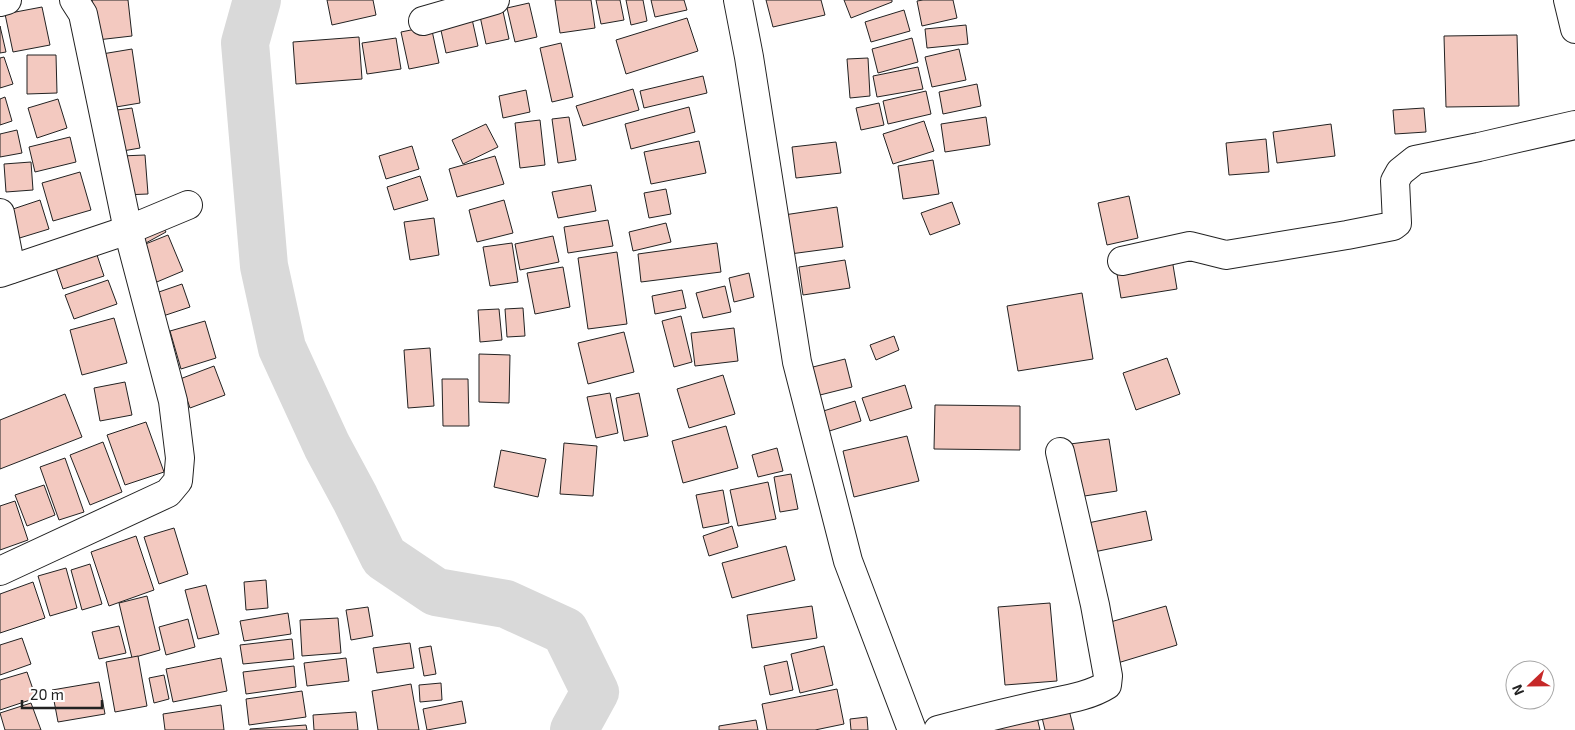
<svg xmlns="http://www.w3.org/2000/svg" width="1575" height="730" font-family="'Exo 2',sans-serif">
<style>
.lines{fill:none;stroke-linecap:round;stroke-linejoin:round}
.river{stroke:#d9d9d9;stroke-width:48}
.building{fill:#f3c9c0;stroke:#222}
.minor-casing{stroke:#222;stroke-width:30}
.minor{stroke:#fff;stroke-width:28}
</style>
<rect width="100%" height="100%" fill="#fff"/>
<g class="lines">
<polyline class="river" points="257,0 245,43 264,266 282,348 327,446 355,498 384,557 436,592 506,604 565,631 595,692 574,730"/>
</g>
<g class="building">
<polygon points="92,0 128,0 132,36 97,40"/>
<polygon points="327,0 373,0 376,15 332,25"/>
<polygon points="555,0 591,0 595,28 560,33"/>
<polygon points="596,0 620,0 624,20 601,24"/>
<polygon points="626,0 643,0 647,21 631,25"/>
<polygon points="651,0 684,0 687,10 655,17"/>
<polygon points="766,0 821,0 825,15 773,27"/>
<polygon points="844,0 892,0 892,2 851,18"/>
<polygon points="923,0 953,0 957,18 922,26 917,1"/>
<polygon points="501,2 509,39 486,44 478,7"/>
<polygon points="529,3 537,37 515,42 507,8"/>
<polygon points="42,7 50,45 13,52 5,14"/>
<polygon points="470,10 478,46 446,53 438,17"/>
<polygon points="904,10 910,31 871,42 865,22"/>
<polygon points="687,18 698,51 626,74 616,40"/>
<polygon points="966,25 968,44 927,48 925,29"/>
<polygon points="0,26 6,52 0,53"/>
<polygon points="431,26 439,63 409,69 401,32"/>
<polygon points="1517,35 1519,106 1446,107 1444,36"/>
<polygon points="359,37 362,79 296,84 293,42"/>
<polygon points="396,38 401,69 367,74 362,43"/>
<polygon points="912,38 918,62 878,73 872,49"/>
<polygon points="561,43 573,97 552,102 540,48"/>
<polygon points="132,49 140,103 110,108 102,54"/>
<polygon points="959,49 966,80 932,87 925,57"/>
<polygon points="27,55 56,55 57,93 27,94"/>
<polygon points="4,57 13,84 0,88 0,58"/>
<polygon points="868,58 870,96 850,98 847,59"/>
<polygon points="918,67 923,89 877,97 873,76"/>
<polygon points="703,76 707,93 644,108 640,91"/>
<polygon points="977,84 981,106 943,114 939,92"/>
<polygon points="633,89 639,110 583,126 576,106"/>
<polygon points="526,90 530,112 503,118 499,96"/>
<polygon points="926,91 931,114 888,124 883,101"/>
<polygon points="5,97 12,121 0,125 0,99"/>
<polygon points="58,99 67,128 37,138 28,108"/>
<polygon points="879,103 884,125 861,130 856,108"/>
<polygon points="689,107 695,132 631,149 625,124"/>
<polygon points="132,108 140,148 117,152 110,111"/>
<polygon points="1424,108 1426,132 1395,134 1393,110"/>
<polygon points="569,117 576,160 558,163 552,119"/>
<polygon points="986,117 990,145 945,152 941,124"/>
<polygon points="540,120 545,165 520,168 515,123"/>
<polygon points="924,121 934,151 893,164 883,134"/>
<polygon points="486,124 498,147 463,164 452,140"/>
<polygon points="1331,124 1335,156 1277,163 1273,132"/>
<polygon points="17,130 22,153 0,157 0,134"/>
<polygon points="70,137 76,162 35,172 29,147"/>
<polygon points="1266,139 1269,172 1229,175 1226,143"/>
<polygon points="699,141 706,173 651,184 644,152"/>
<polygon points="836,142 841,173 796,178 792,147"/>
<polygon points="412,146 419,169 386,179 379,156"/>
<polygon points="145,155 148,194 123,195 121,156"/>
<polygon points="495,156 504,184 457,197 449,169"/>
<polygon points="933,160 939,194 903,199 898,166"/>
<polygon points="31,162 33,190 6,192 4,164"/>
<polygon points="80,172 91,210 53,221 42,183"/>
<polygon points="420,176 428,200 394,210 387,187"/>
<polygon points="591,185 596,211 558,218 552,192"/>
<polygon points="666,189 671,214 649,218 644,193"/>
<polygon points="1129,196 1138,238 1107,245 1098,203"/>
<polygon points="40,200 49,229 13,240 4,212"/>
<polygon points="504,200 513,233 477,242 469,210"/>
<polygon points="952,202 960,224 930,235 921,213"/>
<polygon points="837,207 843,247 790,254 784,215"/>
<polygon points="434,218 439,255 410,260 404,222"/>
<polygon points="159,220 166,232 144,244 137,232"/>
<polygon points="608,220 613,246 568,253 564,227"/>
<polygon points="666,223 671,242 633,251 629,232"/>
<polygon points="168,235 183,271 152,284 138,247"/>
<polygon points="553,236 559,262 520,270 515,244"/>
<polygon points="512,243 518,282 490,286 483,247"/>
<polygon points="717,243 721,272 641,282 638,254"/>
<polygon points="96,252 104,276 63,289 55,265"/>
<polygon points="617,252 627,324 588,329 578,258"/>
<polygon points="1172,259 1177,289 1121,298 1116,268"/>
<polygon points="845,260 850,288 803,295 799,267"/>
<polygon points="563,267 570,307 535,314 527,273"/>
<polygon points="749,273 754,297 734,302 729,278"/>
<polygon points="108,280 117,304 74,319 65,295"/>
<polygon points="182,284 190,307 163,316 156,293"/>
<polygon points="725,286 731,312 703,318 696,293"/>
<polygon points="682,290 686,308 655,314 652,296"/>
<polygon points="1082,293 1093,359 1018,371 1007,306"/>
<polygon points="523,308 525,336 507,337 505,309"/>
<polygon points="499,309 502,340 480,342 478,310"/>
<polygon points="681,316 692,362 674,367 662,321"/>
<polygon points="114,318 127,363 82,375 70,330"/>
<polygon points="205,321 216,358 181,369 170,331"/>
<polygon points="734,328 738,361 695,366 691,333"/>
<polygon points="624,332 634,372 588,384 578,343"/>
<polygon points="894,336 899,350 876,360 870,345"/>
<polygon points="430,348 434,406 408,408 404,350"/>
<polygon points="479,354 510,355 509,403 479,402"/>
<polygon points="1167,358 1180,394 1136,410 1123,373"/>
<polygon points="845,359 852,387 816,396 809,368"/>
<polygon points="214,366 225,395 190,408 180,379"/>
<polygon points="723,375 735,414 689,428 677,389"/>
<polygon points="442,379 468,379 469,426 443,426"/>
<polygon points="125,382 132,415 100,421 94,388"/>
<polygon points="905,385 912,408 870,421 862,398"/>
<polygon points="610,393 618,433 596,438 587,397"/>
<polygon points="639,393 648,436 624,441 616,398"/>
<polygon points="65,394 82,437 0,469 0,420"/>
<polygon points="855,401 861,421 820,434 814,414"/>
<polygon points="935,405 1020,406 1020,450 934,449"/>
<polygon points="146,422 164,472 125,485 107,435"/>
<polygon points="726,426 738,468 683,483 672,441"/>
<polygon points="907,436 919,481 854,497 843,451"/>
<polygon points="1109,439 1117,491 1078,497 1070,444"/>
<polygon points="103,442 122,492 90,505 70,455"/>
<polygon points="564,443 597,446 593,496 560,494"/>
<polygon points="777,448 783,471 758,477 752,455"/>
<polygon points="501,450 546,459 538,497 494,487"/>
<polygon points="65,458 84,512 59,520 40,467"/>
<polygon points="791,474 798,509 780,512 774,477"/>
<polygon points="768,482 776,519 738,526 730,490"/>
<polygon points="44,485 55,515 27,526 15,495"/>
<polygon points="723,490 729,523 703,528 696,495"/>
<polygon points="15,501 28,540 0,550 0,506"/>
<polygon points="1146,511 1152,540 1089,553 1083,524"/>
<polygon points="732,526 738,547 709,556 703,536"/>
<polygon points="174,528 188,574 159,584 144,537"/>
<polygon points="136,536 154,590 109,606 91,552"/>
<polygon points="786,546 795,580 732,598 722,563"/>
<polygon points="90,564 102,604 82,610 71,570"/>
<polygon points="66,568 77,608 50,616 38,576"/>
<polygon points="266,580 268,608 246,610 244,582"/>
<polygon points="33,582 45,618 0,633 0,594"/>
<polygon points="206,585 219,634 198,639 185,590"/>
<polygon points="147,596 160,650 132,658 119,603"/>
<polygon points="1050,603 1057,681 1005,685 998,607"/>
<polygon points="812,606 817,638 752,648 747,615"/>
<polygon points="1166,606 1177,645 1111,665 1100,625"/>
<polygon points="368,607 373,636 351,640 346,610"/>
<polygon points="288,613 291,634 244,641 240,621"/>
<polygon points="338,618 341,653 302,656 300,620"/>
<polygon points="188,619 195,647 166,655 159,627"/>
<polygon points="119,626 126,653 99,659 92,632"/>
<polygon points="22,638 31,664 0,675 0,645"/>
<polygon points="292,639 294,659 243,664 240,645"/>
<polygon points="410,643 414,668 377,673 373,648"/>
<polygon points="431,646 436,674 424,676 419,648"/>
<polygon points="824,646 833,685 800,693 791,654"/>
<polygon points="138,656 147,706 115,712 106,662"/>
<polygon points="221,658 227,691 173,702 166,669"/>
<polygon points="346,658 349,681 307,686 304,663"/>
<polygon points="787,661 793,690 770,695 764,666"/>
<polygon points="294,666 296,687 246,694 243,672"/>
<polygon points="27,672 36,698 0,710 0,680"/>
<polygon points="164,675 169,699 154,703 149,678"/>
<polygon points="99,682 105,714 58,722 52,690"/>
<polygon points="441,683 442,700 420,702 419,685"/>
<polygon points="411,684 419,730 378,730 372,691"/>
<polygon points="837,689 844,724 815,730 767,730 762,704"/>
<polygon points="302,691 306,717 249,725 246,699"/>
<polygon points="462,701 466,723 427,730 423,709"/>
<polygon points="1067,702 1074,730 1045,730 1040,709"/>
<polygon points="31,703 41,730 5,730 0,713"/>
<polygon points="221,705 224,730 165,730 163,714"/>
<polygon points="356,712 358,730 314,730 313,715"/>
<polygon points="1036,713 1040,730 969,730"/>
<polygon points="867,717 868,730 851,730 850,719"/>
<polygon points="756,720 758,730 719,730 719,726"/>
<polygon points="306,725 307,730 250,730 250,729"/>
</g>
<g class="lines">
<defs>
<g id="minor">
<polyline points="738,0 749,57 797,362 848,561 912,730"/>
<polyline points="1568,0 1575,29"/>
<polyline points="0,2 7,0"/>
<polyline points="423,21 495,0"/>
<polyline points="0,213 11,269"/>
<polyline points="1122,261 1190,246 1226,255 1347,235 1393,226 1397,223 1395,181 1400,172 1415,160 1479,147 1575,125"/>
<polyline points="0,273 128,230 188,205"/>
<polyline points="0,571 168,493 178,481 180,458 173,401 128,230 83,14 74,0"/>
<path d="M 938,730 C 972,721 1006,712 1040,705 C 1062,700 1088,697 1107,685 L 1108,676 L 1095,605 L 1060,452"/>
</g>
</defs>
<use href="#minor" class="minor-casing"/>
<use href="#minor" class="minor"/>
</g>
<g transform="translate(1530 685) rotate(248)"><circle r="24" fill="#ffffff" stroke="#a7a7a7"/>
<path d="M0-4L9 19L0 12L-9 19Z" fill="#c62828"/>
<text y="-8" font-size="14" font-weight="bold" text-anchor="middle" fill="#222222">N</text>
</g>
<path d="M22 700v8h80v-8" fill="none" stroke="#222222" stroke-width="2.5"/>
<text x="30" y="700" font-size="15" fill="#222222" stroke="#ffffff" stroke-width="4" paint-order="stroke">20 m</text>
</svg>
